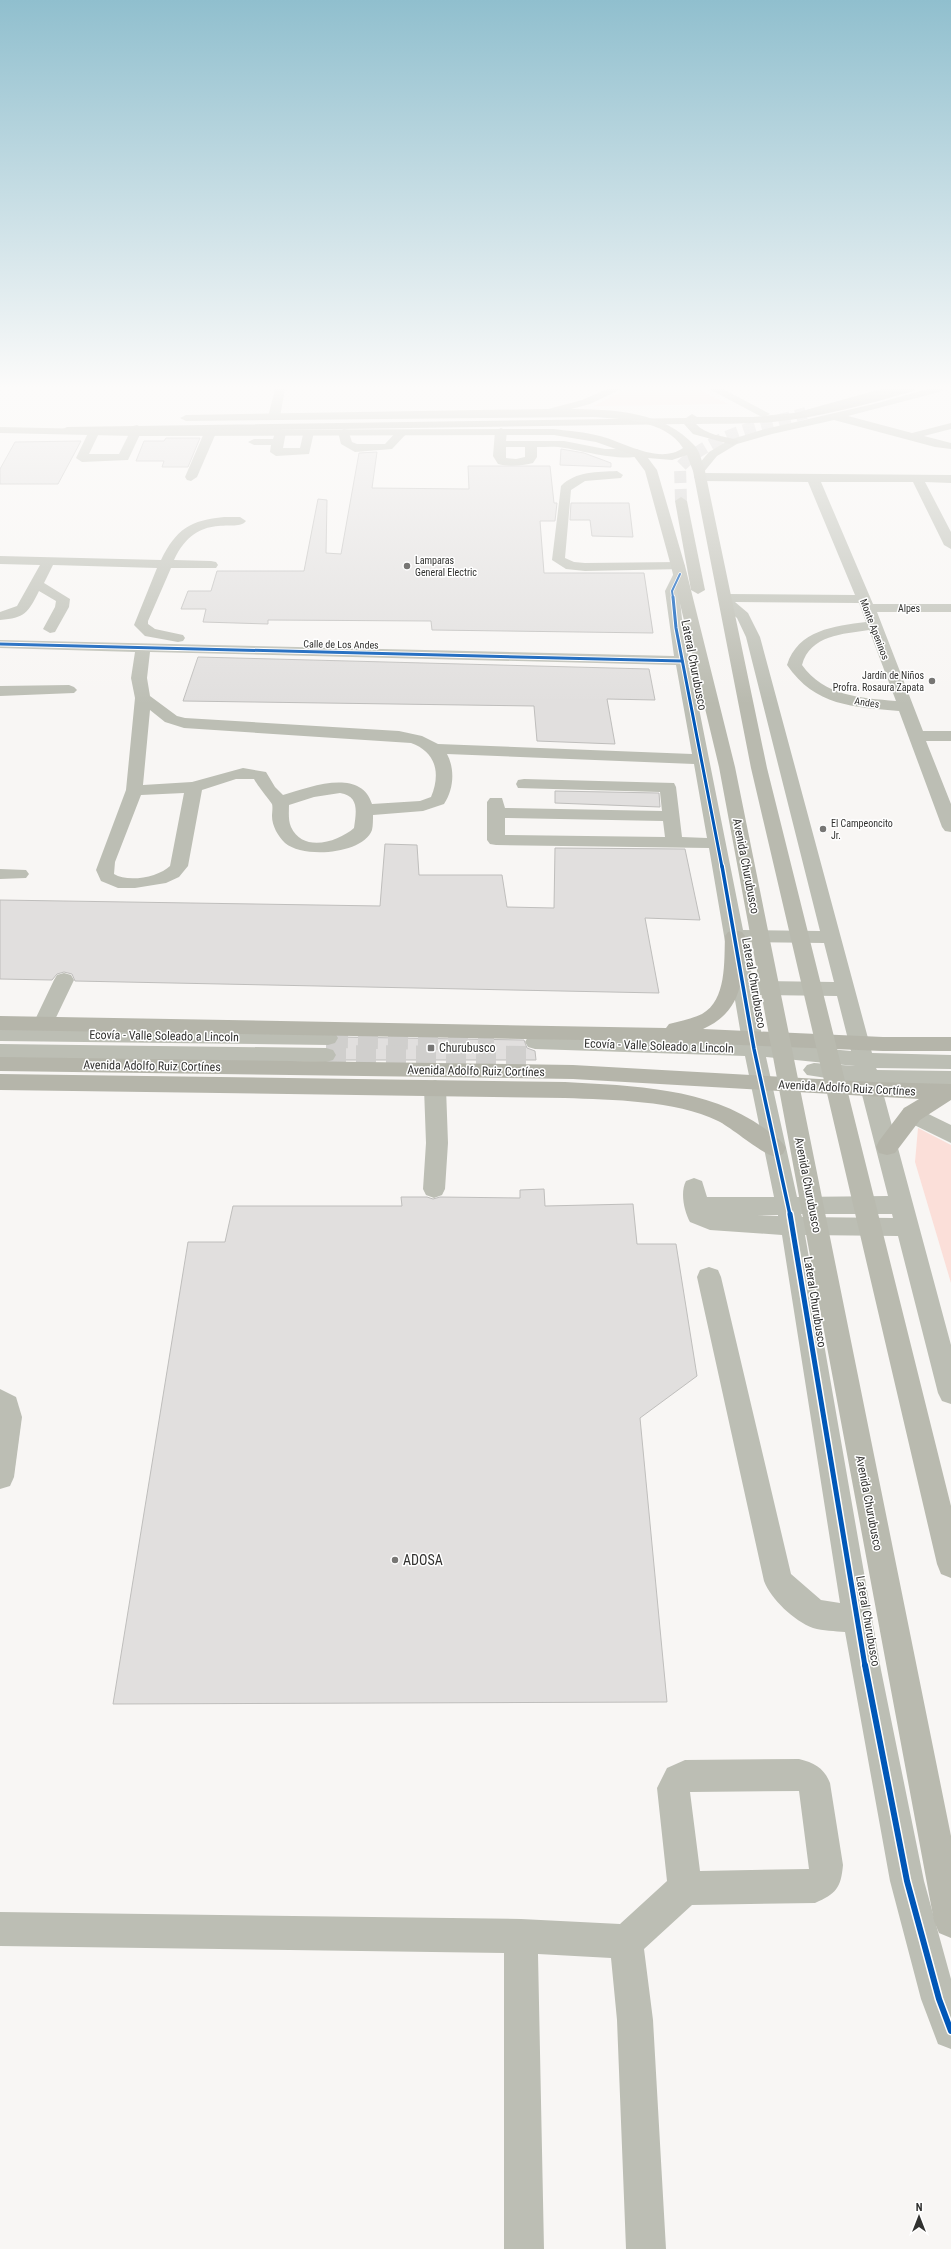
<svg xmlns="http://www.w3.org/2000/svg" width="951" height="2249" font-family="'Roboto Condensed',sans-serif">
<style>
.green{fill:#fbdfd9}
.building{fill:#e1dfde;stroke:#bfbebc}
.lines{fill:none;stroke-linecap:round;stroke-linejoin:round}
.minor-tunnel{stroke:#d0cfcd;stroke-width:20;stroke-dasharray:20 10;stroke-linecap:butt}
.highway-tunnel{stroke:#d0cfcd;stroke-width:12;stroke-dasharray:12 6;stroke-linecap:butt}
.minor{fill:#bcbeb4;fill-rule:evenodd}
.major{fill:#b5b5aa;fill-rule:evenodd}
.highway{fill:#b9baaf;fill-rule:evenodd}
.cycleway-far4-casing{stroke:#fff;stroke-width:3.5}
.cycleway-far3-casing{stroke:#fff;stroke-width:5}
.cycleway-far2-casing{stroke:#fff;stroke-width:6}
.cycleway-far1-casing{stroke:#fff;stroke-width:8}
.cycleway-casing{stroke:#fff;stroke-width:9}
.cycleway-far4{stroke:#0057b8;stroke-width:2}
.cycleway-far3{stroke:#0057b8;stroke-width:3}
.cycleway-far2{stroke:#0057b8;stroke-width:3.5}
.cycleway-far1{stroke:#0057b8;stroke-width:5}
.cycleway{stroke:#0057b8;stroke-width:6}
.poi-dot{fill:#777674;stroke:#fff;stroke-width:1.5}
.labels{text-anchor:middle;stroke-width:3;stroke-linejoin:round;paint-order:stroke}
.far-poi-label{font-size:10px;fill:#31312f;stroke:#fff;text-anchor:start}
.far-street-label{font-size:10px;fill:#31312f;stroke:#fff}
.street-label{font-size:12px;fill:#31312f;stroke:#fff}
.poi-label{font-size:12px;fill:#31312f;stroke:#fff;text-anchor:start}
.near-poi-label{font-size:14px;fill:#31312f;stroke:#fff;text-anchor:start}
</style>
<rect width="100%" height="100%" fill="#f8f6f4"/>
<g class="green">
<polygon points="626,389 697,389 728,404 594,406"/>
<polygon points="918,1128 951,1145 951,1283 915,1162"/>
</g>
<g class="building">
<polygon points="166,438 200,438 188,467 162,467 164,461 136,461 144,441 164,441"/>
<polygon points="81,441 58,484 0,484 0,469 15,442"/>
<polygon points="561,449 584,453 611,463 611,467 560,465"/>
<polygon points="377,452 372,488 469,489 468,466 550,466 554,503 557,503 555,521 540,521 544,573 644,573 653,633 432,630 431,621 268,620 268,624 203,622 206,609 181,609 188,591 211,591 217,571 304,571 318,499 327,500 326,553 341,554 359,453"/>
<polygon points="571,503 629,503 633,537 592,536 590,520 570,520"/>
<polygon points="198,657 649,669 655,700 607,699 615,744 537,741 534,706 183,701"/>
<polygon points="555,791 659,793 660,807 555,803"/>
<polygon points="385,844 417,845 419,875 502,875 507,907 554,908 555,848 685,849 700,920 645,918 659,993 75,981 72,974 64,972 57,974 52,980 0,979 0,900 380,906"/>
<polygon points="339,1037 524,1040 527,1048 535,1051 536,1060 335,1060 337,1054 334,1049 327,1046 335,1044"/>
<polygon points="544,1189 545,1206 633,1204 637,1244 676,1244 697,1376 640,1418 667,1702 113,1704 188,1242 225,1242 233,1206 402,1206 401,1197 427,1197 433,1199 440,1197 520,1198 520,1190"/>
</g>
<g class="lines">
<g class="minor-tunnel">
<polyline points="328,1038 494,1041"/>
<polyline points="326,1055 535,1056"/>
</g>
<path class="highway-tunnel" d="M 681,501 L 680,467 C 712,434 763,425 806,413"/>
<g class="minor">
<polygon points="275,389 285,389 280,417 274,420 268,417"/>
<polygon points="607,389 621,389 590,404 541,417 535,414 537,412 582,400"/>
<polygon points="709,389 723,389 770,414 764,417 760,416"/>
<path d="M 927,389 L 944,389 L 943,391 L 848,416 L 912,433 L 951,423 L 951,429 L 924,436 L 951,443 L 951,449 L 935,447 L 834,420 L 772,434 L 737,444 L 717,456 L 703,473 L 951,475 L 951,483 L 925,482 L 951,532 L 951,549 L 944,545 L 913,482 L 821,482 L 873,604 L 951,604 L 951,612 L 877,612 L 923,731 L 951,731 L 951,741 L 926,741 L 951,804 L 951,832 L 945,831 L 942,827 L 899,711 C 853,707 815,706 787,665 C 798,630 834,626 866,622 L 859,603 L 735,602 L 748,613 L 760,637 L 872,1053 L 951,1055 L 951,1069 L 876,1068 L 877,1070 L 951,1071 L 951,1087 L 881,1085 L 951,1345 L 951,1404 L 942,1401 L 938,1393 L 898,1236 L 805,1235 L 881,1670 L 924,1881 L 951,1979 L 951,2049 L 938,2044 L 921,1999 L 890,1881 L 845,1632 C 835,1631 823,1631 813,1628 C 794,1621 771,1599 764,1581 L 697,1277 L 700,1270 L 709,1267 L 718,1270 L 721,1277 L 791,1574 L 821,1600 L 840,1603 L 782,1235 L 710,1230 L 690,1222 C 684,1211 680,1192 686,1181 L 694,1178 L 702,1181 L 707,1197 L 774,1197 L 745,1056 L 535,1049 L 528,1047 L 525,1042 L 528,1037 L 535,1035 L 742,1041 L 709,848 L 496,845 L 490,844 L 487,840 L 487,802 L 490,798 L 502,798 L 505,808 L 662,811 L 660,792 L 518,788 L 516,784 L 518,780 L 524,779 L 674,783 L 676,787 L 682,837 L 707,838 L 694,764 L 447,754 C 455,769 454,789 444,804 L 423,811 L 373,815 C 373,819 373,826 372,830 C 363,854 304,859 285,843 C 278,836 272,826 272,816 C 272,813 273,807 272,804 C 271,802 257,785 254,779 L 236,779 L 202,790 L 188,866 L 179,877 L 166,883 L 135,888 L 118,888 L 101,881 L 96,870 L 126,790 L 135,698 L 131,678 L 135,652 L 0,648 L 0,640 L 674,656 L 665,591 L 675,571 L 685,571 L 687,574 L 679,591 L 683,628 L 743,930 L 820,931 L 746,637 L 737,618 L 721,605 L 718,598 L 725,594 L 855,595 L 808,482 L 700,481 L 696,480 L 694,477 L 697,474 L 693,471 L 709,452 L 729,440 L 765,429 L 878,403 ZM 869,630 L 896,701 C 860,698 824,696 802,665 C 810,635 843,634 869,630 ZM 150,652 L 676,665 L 692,754 L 438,744 L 422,736 L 399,731 L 185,718 L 177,716 L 150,696 L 147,678 ZM 150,710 L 165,722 L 184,728 L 411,743 C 436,752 441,773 431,797 L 420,801 L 372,804 C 361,767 309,787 283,795 L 275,787 L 266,772 L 243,768 L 192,782 L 143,785 ZM 184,793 L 170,866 C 159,877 128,883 114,874 L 115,862 L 141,795 ZM 340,793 C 360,796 356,813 354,828 C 338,842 303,853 291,827 C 288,820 289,812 289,805 L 314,797 ZM 505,818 L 663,821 L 665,837 L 505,835 ZM 746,942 L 824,943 L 834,982 L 753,981 ZM 755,995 L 837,996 L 851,1051 L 763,1043 ZM 766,1057 L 855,1066 L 814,1063 L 807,1065 L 803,1070 L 807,1075 L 859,1083 L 888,1196 L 797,1197 ZM 801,1214 L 892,1214 L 893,1218 L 802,1217 ZM 757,1215 L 778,1215 L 778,1216 Z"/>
<polygon points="137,425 143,428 128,460 82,462 76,458 91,427 99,427 101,429 89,454 119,454 133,426"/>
<path d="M 501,428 L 507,431 L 506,441 L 564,441 L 605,449 L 637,449 L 643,453 C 634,465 578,450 565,448 C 556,446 546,447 537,447 L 537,457 L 533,463 C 520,466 511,467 498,464 L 493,456 L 495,431 ZM 506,447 L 525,447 L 525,457 L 516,459 L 506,458 Z"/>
<polygon points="280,429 286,432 283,448 300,448 304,430 312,430 314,432 309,454 276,456 270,452 271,445 254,445 248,442 254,439 273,439 276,430"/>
<polygon points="344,429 348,430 352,442 357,444 385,444 398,430 406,430 408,432 392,449 355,452 341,444 338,432"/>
<polygon points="210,430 216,433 197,477 191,481 187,480 185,477 204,433"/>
<path d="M 617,471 L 623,475 L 621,478 L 585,481 L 571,490 L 565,558 L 574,562 L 585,563 L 678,562 L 683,563 L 685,566 L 683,569 L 585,571 L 566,569 L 552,560 L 561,486 C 576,471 597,472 617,471 Z"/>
<path d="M 224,517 L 240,517 L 246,521 C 237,534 198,509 174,560 L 211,561 L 216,562 L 218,565 L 216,568 L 171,568 L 148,621 L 148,624 L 155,629 L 183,635 L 185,638 L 183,641 L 178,642 L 145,636 L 134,625 L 157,568 L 53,565 L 44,583 L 70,599 L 69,607 L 55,632 L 50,633 L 43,629 L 55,607 L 56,601 L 39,591 C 28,613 25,618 0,620 L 0,612 L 17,606 L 40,565 L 0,564 L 0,556 L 161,560 C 176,529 191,520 224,517 Z"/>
<polygon points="69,685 74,687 77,690 74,693 0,696 0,686"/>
<polygon points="0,869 26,870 29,874 26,878 0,879"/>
<polygon points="64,973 71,975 74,980 51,1028 328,1031 335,1033 338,1038 335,1043 328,1045 0,1041 0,1027 35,1027 33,1024 54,980 57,975"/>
<polygon points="0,1044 326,1048 333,1050 336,1055 333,1060 326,1062 0,1058"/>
<polygon points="435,1080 443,1083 446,1088 448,1143 445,1189 442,1195 434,1198 426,1195 423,1189 426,1143 424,1088 427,1083"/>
<polygon points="912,1106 951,1125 951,1143 904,1120 901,1114 904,1108"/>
<polygon points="0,1389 16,1397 22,1417 14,1477 10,1486 0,1489"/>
<path d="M 799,1759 C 815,1763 824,1768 830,1783 L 843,1865 C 841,1888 836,1894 815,1903 L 692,1905 L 644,1949 L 653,2020 L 666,2249 L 626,2249 L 617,2020 L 611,1958 L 538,1954 L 544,2249 L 504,2249 L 504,1953 L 0,1946 L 0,1912 L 521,1919 L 620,1924 L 667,1881 L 657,1788 L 667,1768 L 685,1760 ZM 799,1791 L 809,1869 L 700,1871 L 690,1792 Z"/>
</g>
<g class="major">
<path d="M 898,389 L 915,389 L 914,391 C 868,404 821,417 773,422 C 747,424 721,424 696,424 C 706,435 723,436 737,440 L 739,442 L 733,445 L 693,434 L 684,424 L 67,433 L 61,430 L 67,427 L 686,418 L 692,414 L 697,417 L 753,417 L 794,413 L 833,406 Z"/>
<path d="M 735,930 L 742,932 L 745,936 C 742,977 745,1010 703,1029 L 883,1037 L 951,1037 L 951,1051 L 883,1051 L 644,1041 L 0,1030 L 0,1016 L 666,1028 L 669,1024 C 680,1021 691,1019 702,1014 C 727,1000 724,961 725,936 L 728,932 Z"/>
<polygon points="0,1057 573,1065 872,1082 951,1084 951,1100 920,1120 895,1153 887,1155 879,1153 876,1147 879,1141 904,1108 919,1099 573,1079 0,1071"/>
<path d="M 0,1074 L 565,1082 C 633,1086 707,1087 764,1128 C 772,1134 781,1139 786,1148 L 783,1154 C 780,1155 777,1156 774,1156 C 763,1155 731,1127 718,1121 C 675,1100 612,1100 565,1098 L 0,1090 Z"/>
</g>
<g class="highway">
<polygon points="881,389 899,389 898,391 806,416 800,413 802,411"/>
<path d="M 546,409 C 596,409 660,406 695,446 C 699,450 703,464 705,471 L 767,768 L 951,1506 L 951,1578 L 941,1574 L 937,1564 L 751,768 L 693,471 L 687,455 L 672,460 L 648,458 L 657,470 L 685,566 L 735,767 L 951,1836 L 951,1938 L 939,1933 L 934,1921 L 719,767 L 671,566 L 645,471 L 633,455 L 596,442 L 554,435 L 135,436 L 0,433 L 0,427 L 135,430 L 554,429 C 569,431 585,432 600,436 C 624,442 659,465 683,448 C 666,420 622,419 593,417 L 186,421 L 180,418 L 186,415 Z"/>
<polygon points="681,497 687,501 705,590 698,594 691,590 675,501"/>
</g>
<defs>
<polyline id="cycleway-far4" points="673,598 672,591 680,574"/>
<g id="cycleway-far3">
<polyline points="673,597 676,628 722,867"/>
<polyline points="0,644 682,661"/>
</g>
<polyline id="cycleway-far2" points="722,866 754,1049 790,1215"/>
<polyline id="cycleway-far1" points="790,1214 865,1666"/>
<polyline id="cycleway" points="865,1665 907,1881 939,1999 951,2031"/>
</defs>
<use href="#cycleway-far4" class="cycleway-far4-casing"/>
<use href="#cycleway-far3" class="cycleway-far3-casing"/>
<use href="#cycleway-far2" class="cycleway-far2-casing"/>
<use href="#cycleway-far1" class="cycleway-far1-casing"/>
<use href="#cycleway" class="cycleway-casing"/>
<use href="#cycleway-far4" class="cycleway-far4"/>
<use href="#cycleway-far3" class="cycleway-far3"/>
<use href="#cycleway-far2" class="cycleway-far2"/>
<use href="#cycleway-far1" class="cycleway-far1"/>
<use href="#cycleway" class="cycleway"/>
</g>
<linearGradient id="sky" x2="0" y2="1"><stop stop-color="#90bfce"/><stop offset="0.55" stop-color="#fcfbfa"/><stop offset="1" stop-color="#fcfbfa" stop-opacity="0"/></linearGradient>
<rect width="951" height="704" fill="url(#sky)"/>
<g class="poi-dot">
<circle cx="407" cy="566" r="4"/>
<circle cx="932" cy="681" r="4"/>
<circle cx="823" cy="829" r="4"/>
<rect x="427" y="1044" width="8" height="8" rx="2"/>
<circle cx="395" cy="1560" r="4"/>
</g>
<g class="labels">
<g class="far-poi-label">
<text x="415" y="564">Lamparas<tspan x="415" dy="12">General Electric</tspan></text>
<text x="924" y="679" text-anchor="end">Jardín de Niños<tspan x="924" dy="12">Profra. Rosaura Zapata</tspan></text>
<text x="831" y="827">El Campeoncito<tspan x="831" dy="12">Jr.</tspan></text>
</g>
<g class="far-street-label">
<text x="909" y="612">Alpes</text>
<text transform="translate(875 629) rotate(69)" y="4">Monte Apeninos</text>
<text transform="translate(341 644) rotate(1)" y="4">Calle de Los Andes</text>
<text transform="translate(867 702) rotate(9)" y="4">Andes</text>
</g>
<g class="street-label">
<text transform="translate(694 665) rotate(79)" y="4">Lateral Churubusco</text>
<text transform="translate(746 866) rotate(79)" y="4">Avenida Churubusco</text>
<text transform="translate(754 983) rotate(80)" y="4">Lateral Churubusco</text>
<text transform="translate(164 1036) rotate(1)" y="4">Ecovía - Valle Soleado a Lincoln</text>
<text transform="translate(659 1046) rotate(2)" y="4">Ecovía - Valle Soleado a Lincoln</text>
<text transform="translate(152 1066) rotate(1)" y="4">Avenida Adolfo Ruiz Cortínes</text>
<text transform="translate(476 1071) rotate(1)" y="4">Avenida Adolfo Ruiz Cortínes</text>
<text transform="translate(847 1088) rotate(3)" y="4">Avenida Adolfo Ruiz Cortínes</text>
<text transform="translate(808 1185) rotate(79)" y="4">Avenida Churubusco</text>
<text transform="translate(815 1302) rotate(81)" y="4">Lateral Churubusco</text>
<text transform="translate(869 1503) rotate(79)" y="4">Avenida Churubusco</text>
<text transform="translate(868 1621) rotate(80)" y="4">Lateral Churubusco</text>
</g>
<g class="poi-label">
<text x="439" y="1052">Churubusco</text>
</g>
<g class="near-poi-label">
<text x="403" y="1565">ADOSA</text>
</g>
</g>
<g transform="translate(919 2217)" stroke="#ffffff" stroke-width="3" paint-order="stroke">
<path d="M0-3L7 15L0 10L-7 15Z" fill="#31312f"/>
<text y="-6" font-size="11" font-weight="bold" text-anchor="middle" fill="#31312f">N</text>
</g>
</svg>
